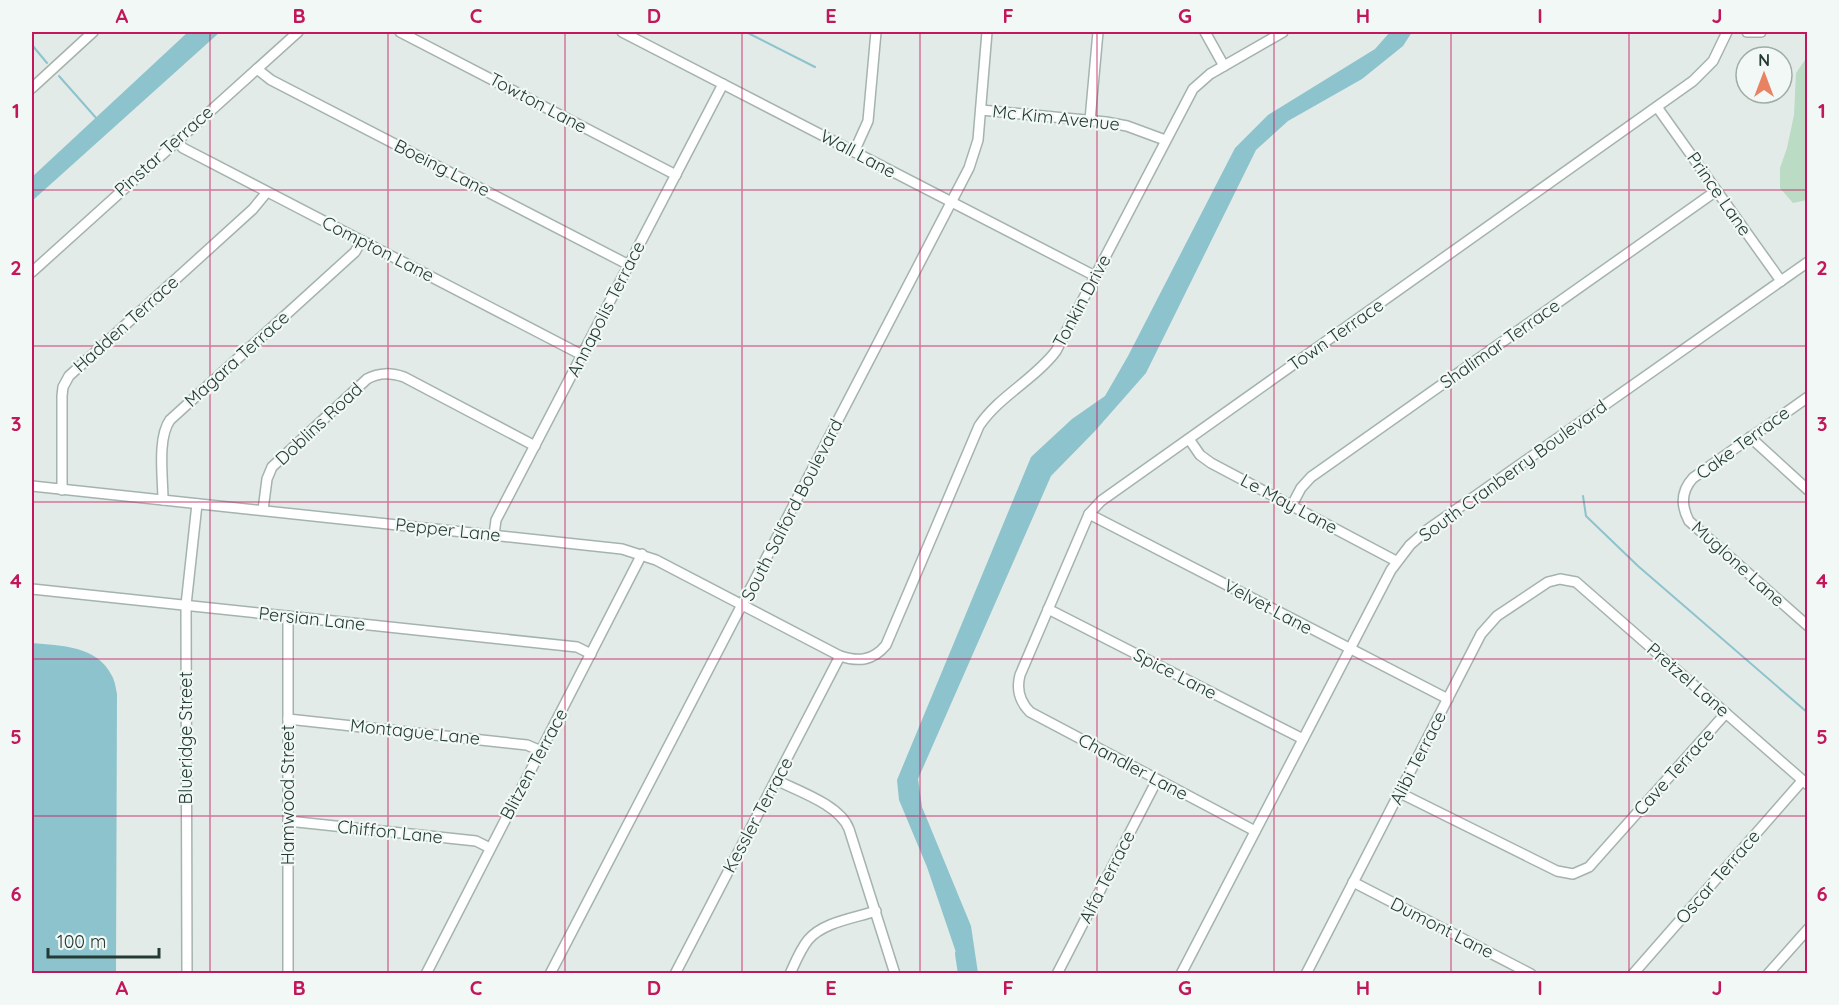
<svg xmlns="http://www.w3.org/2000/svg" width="1839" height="1005" font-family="Quicksand,sans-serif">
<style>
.green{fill:#bcdbc4}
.water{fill:#8dc3cd}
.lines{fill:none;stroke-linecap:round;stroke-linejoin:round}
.stream{stroke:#8dc3cd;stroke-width:2}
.canal{stroke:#8dc3cd;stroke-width:8}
.minor-casing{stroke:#a5b3ae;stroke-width:12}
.minor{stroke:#fff;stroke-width:9}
.grid{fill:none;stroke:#c2185b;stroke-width:1.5;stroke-opacity:0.55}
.labels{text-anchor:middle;stroke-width:4.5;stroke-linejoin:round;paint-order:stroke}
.street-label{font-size:18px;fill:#233b34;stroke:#f2f8f5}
.neatline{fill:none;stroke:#c2185b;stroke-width:2}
.grid-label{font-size:20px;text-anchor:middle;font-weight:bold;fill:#c2185b}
</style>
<rect width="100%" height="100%" fill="#e2ebe7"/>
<polygon class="green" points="1807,57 1807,200 1793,203 1780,188 1780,168 1787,148 1794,115 1796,73"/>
<g class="water">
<polygon points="188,32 220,32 32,201 32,177"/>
<polygon points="1390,32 1412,32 1403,46 1362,79 1288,121 1256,150 1146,373 1095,431 1051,476 918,779 922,807 971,926 978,973 963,973 927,867 899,800 897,780 1031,457 1072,419 1105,396 1128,356 1235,148 1268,115 1375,49"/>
<path d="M 32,643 C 61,646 97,645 112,676 C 115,681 116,689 117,694 L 116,973 L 32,973 Z"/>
</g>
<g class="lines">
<g class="stream">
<polyline points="746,32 815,67"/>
<polyline points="32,45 47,63"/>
<polyline points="59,76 97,119"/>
<polyline points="1583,496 1586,516 1638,566 1808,713"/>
</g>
<polyline class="canal" points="959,954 962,974"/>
<defs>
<g id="minor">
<polyline points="400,32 676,175"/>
<polyline points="622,32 1095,276"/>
<polyline points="1205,32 1224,66"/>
<polyline points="1747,32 1761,32"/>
<polyline points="257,69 271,80 629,265"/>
<polyline points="32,88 93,32"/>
<polyline points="1657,107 1781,281"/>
<polyline points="981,110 1106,122 1127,126 1165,140"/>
<polyline points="1090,120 1098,32"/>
<polyline points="176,140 183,148 582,355"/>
<polyline points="854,152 868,121 876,32"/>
<polyline points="32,272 298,32"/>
<path d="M 1808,397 L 1693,478 C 1681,491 1681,506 1689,521 L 1808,626"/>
<polyline points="1750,437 1808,490"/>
<polyline points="1189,439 1200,455 1211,463 1396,561"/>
<path d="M 32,486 L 622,549 L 656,560 L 840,656 C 858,662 873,661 886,645 L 979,426 C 999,396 1034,380 1056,351 L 1193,89 L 1210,74 L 1283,32"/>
<polyline points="62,490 62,396 63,387 69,376 253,209 267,192"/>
<path d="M 163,500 C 163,478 157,438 170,420 L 355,252 L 361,241"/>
<polyline points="1292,505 1301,488 1311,477 1716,191"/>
<path d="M 263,510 L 267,479 L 272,467 L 367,379 C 380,372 391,373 404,377 L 535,446"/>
<polyline points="1089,514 1448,699"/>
<polyline points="494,535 496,520 723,84"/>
<polyline points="32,589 577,647 591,654"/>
<polyline points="1048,609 1303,739"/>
<polyline points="288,616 288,974"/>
<polyline points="288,719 527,745 541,751"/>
<path d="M 776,780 C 798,791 840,805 849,829 L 895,974"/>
<polyline points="1400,793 1557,871 1573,874 1589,867 1726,713"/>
<polyline points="288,821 476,841 490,848"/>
<path d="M 1255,831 L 1030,712 C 1020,702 1016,690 1020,675 L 1089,514 L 1101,501 L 1693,81 L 1713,61 L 1727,32"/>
<polyline points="1353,882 1531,974"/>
<polyline points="187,974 186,605 197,504"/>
<polyline points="426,974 642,554"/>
<polyline points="550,974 969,168 978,140 987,32"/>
<polyline points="675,974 840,656"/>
<path d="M 790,974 C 795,963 800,950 808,940 C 823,922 855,918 876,911"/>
<polyline points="1057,974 1157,780"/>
<polyline points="1181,974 1391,570 1410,545 1427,530 1808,262"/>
<polyline points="1306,974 1481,634 1497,616 1548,582 1560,579 1576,582 1808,785"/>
<polyline points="1633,974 1802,781"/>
<polyline points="1768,974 1808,929"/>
</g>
</defs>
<use href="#minor" class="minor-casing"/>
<use href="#minor" class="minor"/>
</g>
<path class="grid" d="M 210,32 L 210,974M 388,32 L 388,974M 565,32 L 565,974M 742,32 L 742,974M 920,32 L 920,974M 1097,32 L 1097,974M 1274,32 L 1274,974M 1451,32 L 1451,974M 1629,32 L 1629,974M 32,190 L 1808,190M 32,346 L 1808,346M 32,502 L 1808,502M 32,659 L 1808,659M 32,816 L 1808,816"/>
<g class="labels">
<g class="street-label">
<text transform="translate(538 103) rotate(28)" y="6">Towton Lane</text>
<text transform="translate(1056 118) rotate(6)" y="6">Mc Kim Avenue</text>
<text transform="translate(164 151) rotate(-42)" y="6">Pinstar Terrace</text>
<text transform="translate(858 154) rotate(28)" y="6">Wall Lane</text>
<text transform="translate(442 168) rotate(27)" y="6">Boeing Lane</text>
<text transform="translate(1719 194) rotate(55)" y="6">Prince Lane</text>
<text transform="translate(378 249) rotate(27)" y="6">Compton Lane</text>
<text transform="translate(1082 301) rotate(-62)" y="6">Tonkin Drive</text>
<text transform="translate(606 309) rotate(-63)" y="6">Annapolis Terrace</text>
<text transform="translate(126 324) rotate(-42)" y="6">Hadden Terrace</text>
<text transform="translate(1336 335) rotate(-35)" y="6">Town Terrace</text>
<text transform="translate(1500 344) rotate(-35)" y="6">Shalimar Terrace</text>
<text transform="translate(237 359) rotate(-42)" y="6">Magara Terrace</text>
<text transform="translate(319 424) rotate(-43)" y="6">Doblins Road</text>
<text transform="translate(1743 443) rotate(-36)" y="6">Cake Terrace</text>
<text transform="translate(1513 471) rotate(-36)" y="6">South Cranberry Boulevard</text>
<text transform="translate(1289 504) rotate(28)" y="6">Le May Lane</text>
<text transform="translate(792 510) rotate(-63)" y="6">South Salford Boulevard</text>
<text transform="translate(448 530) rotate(6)" y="6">Pepper Lane</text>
<text transform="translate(1738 564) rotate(42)" y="6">Muglone Lane</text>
<text transform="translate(1268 607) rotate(28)" y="6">Velvet Lane</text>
<text transform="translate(312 619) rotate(6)" y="6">Persian Lane</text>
<text transform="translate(1175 674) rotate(27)" y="6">Spice Lane</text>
<text transform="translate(1688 680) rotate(41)" y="6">Pretzel Lane</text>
<text transform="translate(415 732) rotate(6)" y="6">Montague Lane</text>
<text transform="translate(186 738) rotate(-90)" y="6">Blueridge Street</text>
<text transform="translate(1418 758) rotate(-63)" y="6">Alibi Terrace</text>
<text transform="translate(534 764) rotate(-62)" y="6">Blitzen Terrace</text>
<text transform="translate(1133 767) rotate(28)" y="6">Chandler Lane</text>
<text transform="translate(1674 772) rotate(-48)" y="6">Cave Terrace</text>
<text transform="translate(288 795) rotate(-90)" y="6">Hamwood Street</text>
<text transform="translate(758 815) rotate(-62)" y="6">Kessler Terrace</text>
<text transform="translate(390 832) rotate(6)" y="6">Chiffon Lane</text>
<text transform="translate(1107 877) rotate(-63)" y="6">Alfa Terrace</text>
<text transform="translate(1718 877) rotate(-49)" y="6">Oscar Terrace</text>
<text transform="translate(1442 928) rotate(27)" y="6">Dumont Lane</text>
</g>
</g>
<rect width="1839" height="1005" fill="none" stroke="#f2f8f5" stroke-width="66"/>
<g transform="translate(1764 75)"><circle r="28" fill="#f2f8f5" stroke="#9faca8" stroke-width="1.5"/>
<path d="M0-4.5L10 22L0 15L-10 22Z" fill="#e98262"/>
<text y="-9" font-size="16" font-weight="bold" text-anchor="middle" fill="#233b34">N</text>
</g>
<path d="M48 948v9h111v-9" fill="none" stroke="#233b34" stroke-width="3"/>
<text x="57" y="948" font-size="18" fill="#233b34" stroke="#f2f8f5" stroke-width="4.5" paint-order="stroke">100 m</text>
<rect x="33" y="33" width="1773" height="939" class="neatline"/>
<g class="grid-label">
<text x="122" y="23">A</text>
<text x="299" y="23">B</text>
<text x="476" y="23">C</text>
<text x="654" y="23">D</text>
<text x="831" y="23">E</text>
<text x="1008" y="23">F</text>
<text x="1185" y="23">G</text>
<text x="1363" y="23">H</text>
<text x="1540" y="23">I</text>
<text x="1717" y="23">J</text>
<text x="16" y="118">1</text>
<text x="1822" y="118">1</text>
<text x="16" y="275">2</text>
<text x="1822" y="275">2</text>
<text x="16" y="431">3</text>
<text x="1822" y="431">3</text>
<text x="16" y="588">4</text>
<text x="1822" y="588">4</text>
<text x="16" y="744">5</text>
<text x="1822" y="744">5</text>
<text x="16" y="901">6</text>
<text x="1822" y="901">6</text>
<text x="122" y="995">A</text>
<text x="299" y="995">B</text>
<text x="476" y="995">C</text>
<text x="654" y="995">D</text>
<text x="831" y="995">E</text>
<text x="1008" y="995">F</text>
<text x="1185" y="995">G</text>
<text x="1363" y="995">H</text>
<text x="1540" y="995">I</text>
<text x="1717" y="995">J</text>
</g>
</svg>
